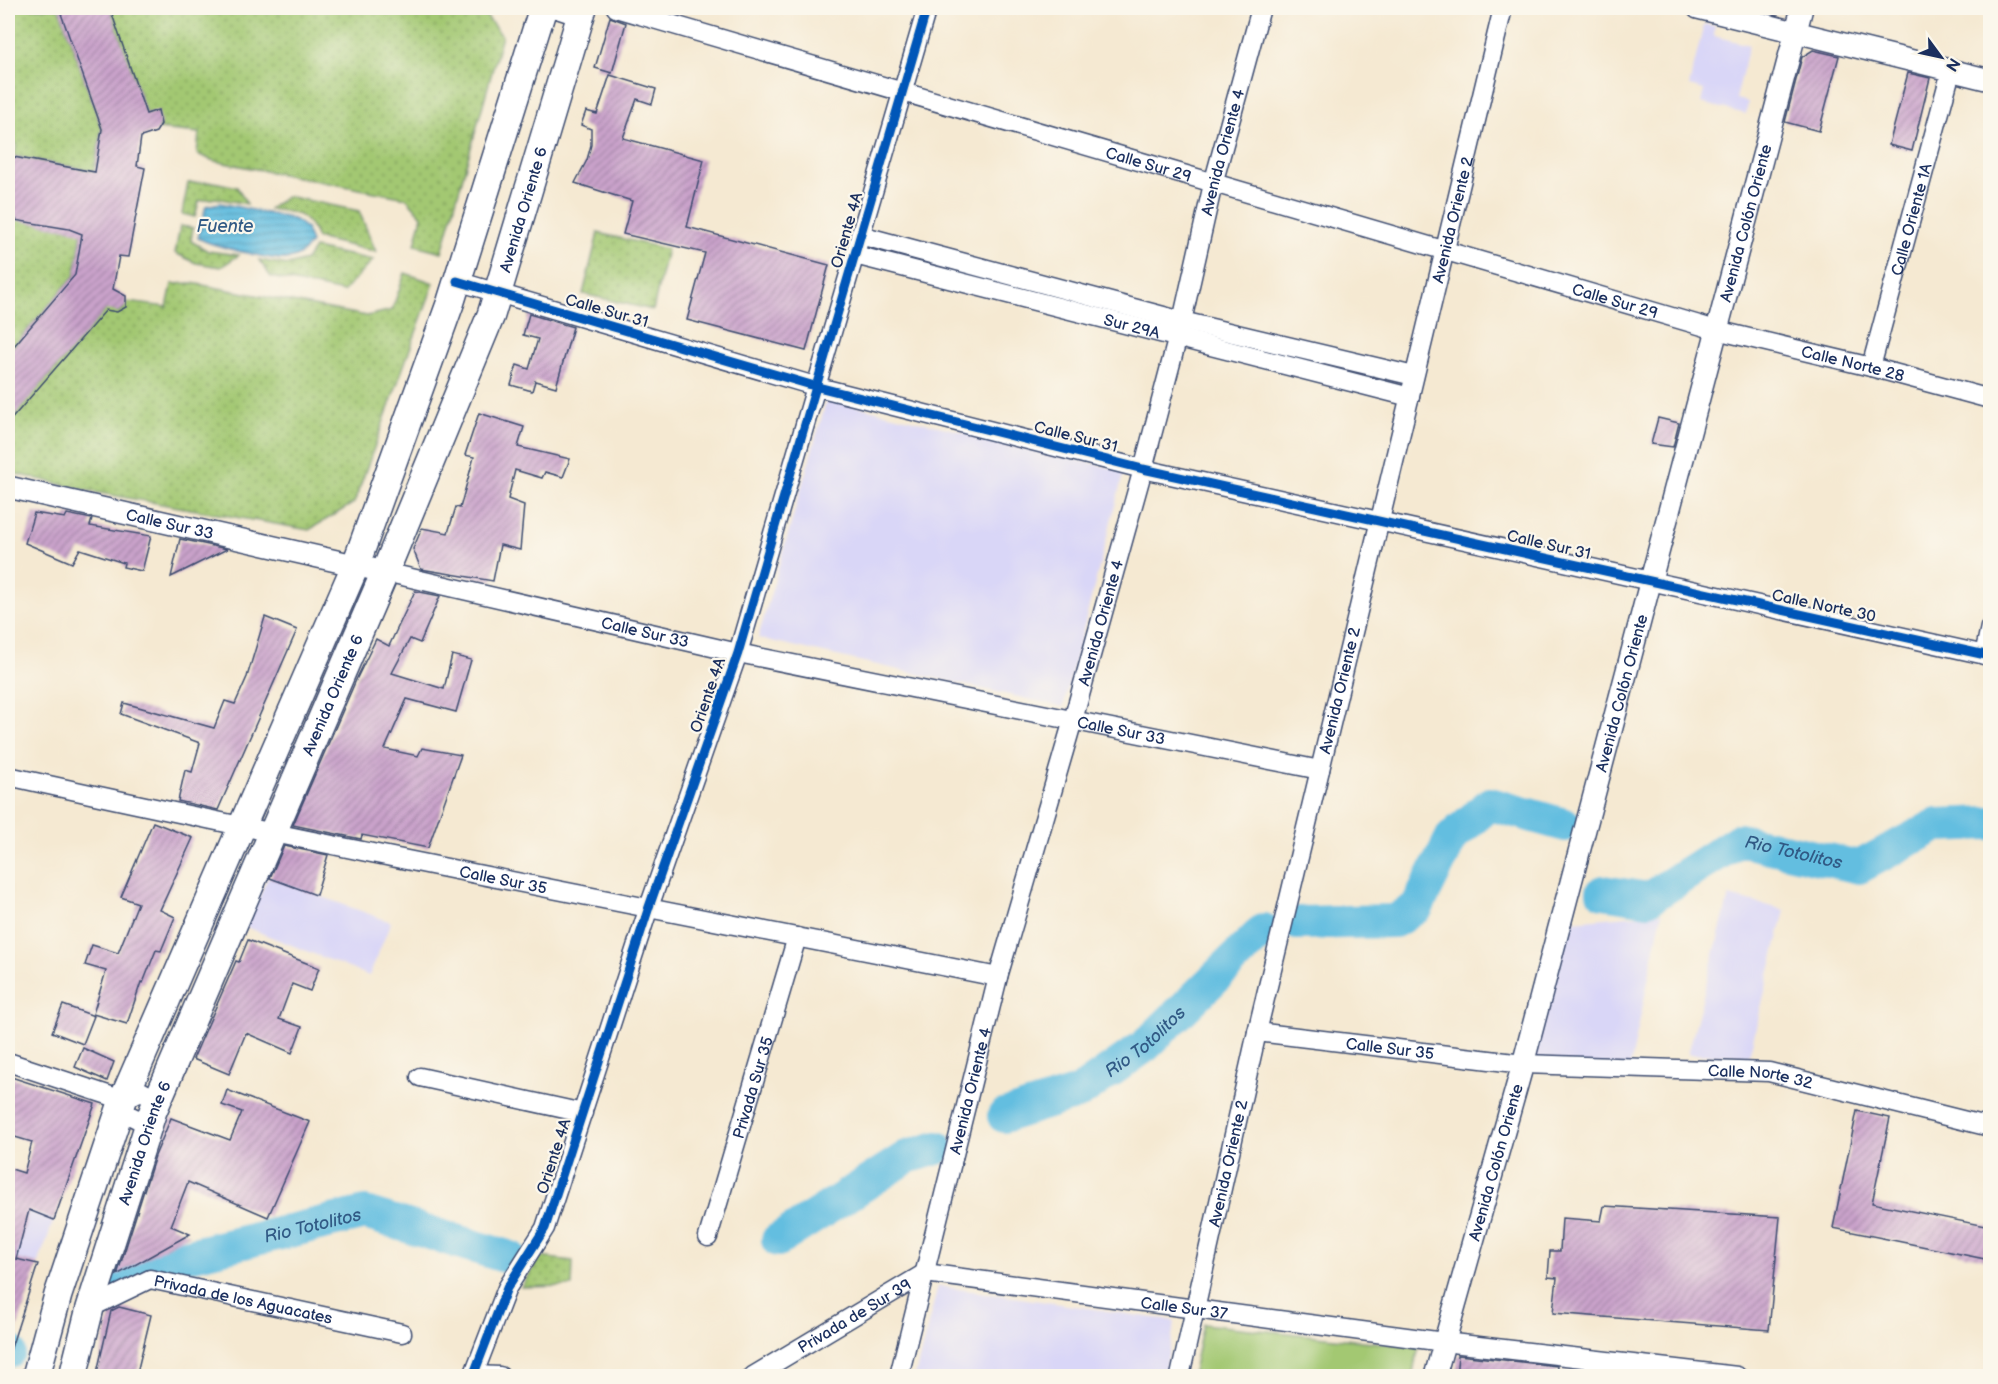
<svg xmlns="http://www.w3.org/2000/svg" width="1998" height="1384" font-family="'Balsamiq Sans',sans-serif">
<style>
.built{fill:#d9d6f7}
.grass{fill:url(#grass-dots);stroke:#5f7c68;stroke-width:1.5}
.garden{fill:#a3c872;stroke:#5f7c68;stroke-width:1.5}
.water{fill:url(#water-rules);stroke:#3f769f;stroke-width:1.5}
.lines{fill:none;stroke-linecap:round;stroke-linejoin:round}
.river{stroke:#63bee0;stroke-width:34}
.building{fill:url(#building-hatch)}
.minor-casing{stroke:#3c4b6f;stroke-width:21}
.tertiary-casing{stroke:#3c4b6f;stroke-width:24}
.primary-casing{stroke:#3c4b6f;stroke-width:30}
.minor{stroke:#fff;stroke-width:18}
.tertiary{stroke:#fff;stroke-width:21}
.primary{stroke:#fff;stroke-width:27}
.cycleway-casing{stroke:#fbf7ec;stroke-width:13}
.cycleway{stroke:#0057b8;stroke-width:9}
.labels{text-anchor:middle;stroke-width:4.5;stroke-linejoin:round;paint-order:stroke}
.street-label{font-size:16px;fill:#1b2f5e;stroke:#fbf7ec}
.water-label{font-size:18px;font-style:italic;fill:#315a85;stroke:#fbf7ec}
</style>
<defs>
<pattern id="grass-dots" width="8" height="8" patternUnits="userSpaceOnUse" patternTransform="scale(1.5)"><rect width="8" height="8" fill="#a3c872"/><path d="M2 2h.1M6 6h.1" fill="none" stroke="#84a361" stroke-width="1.8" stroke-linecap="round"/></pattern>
<pattern id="water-rules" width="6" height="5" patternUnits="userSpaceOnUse" patternTransform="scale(1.5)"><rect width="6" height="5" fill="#63bee0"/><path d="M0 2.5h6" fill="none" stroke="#519bb9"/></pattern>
<pattern id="building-hatch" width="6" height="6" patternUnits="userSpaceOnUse" patternTransform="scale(1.5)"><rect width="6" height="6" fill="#caa3cb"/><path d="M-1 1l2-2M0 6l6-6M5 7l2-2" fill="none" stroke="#a385a8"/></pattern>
</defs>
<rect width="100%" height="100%" fill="#fbf7ec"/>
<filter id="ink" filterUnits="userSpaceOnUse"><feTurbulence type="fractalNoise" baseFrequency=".0167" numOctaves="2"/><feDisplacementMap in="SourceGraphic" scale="12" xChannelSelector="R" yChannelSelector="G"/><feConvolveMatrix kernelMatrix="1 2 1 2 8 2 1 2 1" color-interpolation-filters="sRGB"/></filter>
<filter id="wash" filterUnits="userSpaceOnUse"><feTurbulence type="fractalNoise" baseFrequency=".008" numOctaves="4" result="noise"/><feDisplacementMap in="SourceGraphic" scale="24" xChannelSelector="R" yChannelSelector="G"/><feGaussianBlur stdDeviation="1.35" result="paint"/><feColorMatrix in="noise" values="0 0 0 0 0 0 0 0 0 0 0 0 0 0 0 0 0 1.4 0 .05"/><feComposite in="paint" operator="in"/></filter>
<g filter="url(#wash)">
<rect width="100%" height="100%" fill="#f5e9d2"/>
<g class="built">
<polygon points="1704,24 1715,26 1714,36 1749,45 1736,99 1748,102 1746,114 1701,103 1704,90 1689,86"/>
<polygon points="827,399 1124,471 1063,707 758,638"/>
<polygon points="268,877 391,922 369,976 246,927"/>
<polygon points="1729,896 1785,910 1749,1056 1688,1054"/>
<polygon points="1662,913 1630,1067 1523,1064 1561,922"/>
<polygon points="8,1204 54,1220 38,1264 8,1257"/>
<polygon points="938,1286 1175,1321 1164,1376 915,1376"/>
</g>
<g class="grass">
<polygon points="8,8 59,8 102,129 94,171 14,156 17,144 8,140"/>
<polygon points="110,8 480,8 502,36 442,252 415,245 422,216 406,198 214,161 197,154 199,133 159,129 161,124 152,113 146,114"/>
<polygon points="214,182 237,187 247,204 216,198 199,201 195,217 182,214 188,183"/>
<path d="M 287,196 L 359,211 L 376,252 L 317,238 C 306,212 295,212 269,209 Z"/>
<polygon points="8,218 82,231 75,275 8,353"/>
<polygon points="180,226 193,228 191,241 208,251 239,255 221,267 196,263 175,253"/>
<polygon points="598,233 667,249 653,310 583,294"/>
<polygon points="314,248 373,260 343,292 271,277 259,260 288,265 306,260"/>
<polygon points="405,273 434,283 354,503 309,530 94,492 8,472 8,423 108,307 117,312 122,311 127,302 167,307 172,284 192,283 367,316 392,310"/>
<polygon points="540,1257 573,1261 572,1286 521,1287"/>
</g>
<polygon class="garden" points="1203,1324 1419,1347 1412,1376 1192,1376"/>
<path class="water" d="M 220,203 L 294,219 L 306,228 L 311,243 C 304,251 300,257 289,259 C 274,261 213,246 198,238 L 206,206 Z"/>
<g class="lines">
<g class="river">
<path id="s1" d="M 1603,892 L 1648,899 L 1739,840 L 1859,867 L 1937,825 L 1990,823"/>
<polyline points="1297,923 1395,921 1417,907 1452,837 1490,804 1565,825"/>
<path id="s2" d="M 1004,1116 L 1080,1092 L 1145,1046 L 1264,930"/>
<polyline points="778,1240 907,1157 937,1148"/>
<path id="s3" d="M 115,1284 L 160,1262 L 365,1213 L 511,1258"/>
<polyline points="8,1351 9,1351"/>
</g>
</g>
<g id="blocks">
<g class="building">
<polygon points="59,8 110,8 146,114 158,110 161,124 156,132 141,137 137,166 145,168 128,257 119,256 113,289 126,296 126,307 117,312 106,310 8,423 8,353 75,275 82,234 69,229 14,220 15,214 8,213 8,156 95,172 102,129"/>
<polygon points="610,17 626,23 612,73 595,68"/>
<polygon points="1813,50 1839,56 1819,131 1785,122 1802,57"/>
<polygon points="1908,73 1930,78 1912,151 1889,145"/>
<polygon points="610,75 656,89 652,104 637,99 623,138 704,160 687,227 829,265 806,351 687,320 705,253 623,234 632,201 575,183 587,160 591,145 591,129 581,125 586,111 597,114"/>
<polygon points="529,314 573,327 556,387 535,381 532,391 511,385 517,365 529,369 538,339 523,335"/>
<polygon points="479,413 524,427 518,447 570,459 563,477 545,472 542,478 515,470 508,499 524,505 520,550 500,545 493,581 421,569 413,549 422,528 448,533 456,507 460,508 474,457 465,455"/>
<polygon points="1658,418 1679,423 1673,447 1651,444"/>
<polygon points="34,513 65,518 67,514 92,519 90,526 151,536 142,571 123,567 124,563 80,549 72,563 25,543"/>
<polygon points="180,539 227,549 171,577"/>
<polygon points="415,591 440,596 420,643 410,639 392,673 444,689 452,655 471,660 456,712 407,699 385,749 418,756 422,748 461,755 428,848 362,835 361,839 293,825 356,680 376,639 389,646"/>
<polygon points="265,617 297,630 218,810 178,801 185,770 192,772 200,743 121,714 124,703 214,728 225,701 235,704 247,677"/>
<polygon points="153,822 193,838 160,910 175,917 161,951 156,950 143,983 141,982 127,1024 93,1014 106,971 85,965 92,945 118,953 138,903 121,897"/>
<polygon points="284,846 328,855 316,895 270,878"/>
<polygon points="248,940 319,968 310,991 292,984 279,1019 302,1027 292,1053 246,1033 229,1074 193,1059 236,961 239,962"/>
<polygon points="63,1005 94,1016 83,1044 52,1032"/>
<polygon points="83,1048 114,1062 107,1081 75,1067"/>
<polygon points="8,1076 95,1104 54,1220 29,1210 16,1259 38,1264 10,1351 8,1350 8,1168 24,1173 32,1142 8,1135"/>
<polygon points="227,1090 310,1122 268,1217 188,1182 171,1226 190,1234 117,1275 155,1156 171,1118 230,1140 242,1112 222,1105"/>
<polygon points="1857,1111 1890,1118 1872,1203 1990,1227 1990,1260 1833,1228"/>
<polygon points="1604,1206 1780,1217 1769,1330 1553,1313 1557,1278 1548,1277 1550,1251 1560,1251 1562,1218 1601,1221"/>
<polygon points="119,1307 151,1315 136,1377 96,1377 111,1311"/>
<polygon points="1458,1355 1557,1366 1556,1377 1456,1377"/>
</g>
</g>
</g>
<g filter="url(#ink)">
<use href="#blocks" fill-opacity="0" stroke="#3c4b6f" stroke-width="1.5"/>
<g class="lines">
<defs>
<g id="minor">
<polyline points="554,8 569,13 579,8"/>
<path id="s4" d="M 616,8 L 1716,330 L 1871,367 L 1990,399"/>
<polyline points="860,235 1182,321 1414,376"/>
<path id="s5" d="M 855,255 L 1410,397"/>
<polyline points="457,281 818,387 1143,469 1990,656"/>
<path id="s6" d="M 1871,367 L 1951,71"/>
<path id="s7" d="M 385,572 L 738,653 L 1320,770"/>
<polyline points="1984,655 1990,627"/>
<path id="s8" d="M 8,776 C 336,849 668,911 998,977"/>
<path id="s9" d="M 1257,1032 L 1523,1064 L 1769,1072 L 1990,1127"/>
<polyline points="8,1062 123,1100"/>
<polyline points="420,1077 583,1113"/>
<polygon points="141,1091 150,1096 153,1111 139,1120 127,1114 123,1100"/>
<path id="s10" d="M 708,1237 L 797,937"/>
<path id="s11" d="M 90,1308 L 150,1279 L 402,1333"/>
<polyline points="473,1375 500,1376"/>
<polyline points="473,1376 507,1288 545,1228 649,907 738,653 927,8"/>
<path id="s12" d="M 753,1376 L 925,1273 L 1444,1342 L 1737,1376"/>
<path id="s13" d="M 899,1376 L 998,977 L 1073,720 L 1143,469 L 1182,321 L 1213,184 L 1261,8"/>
<path id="s14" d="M 1180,1376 L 1257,1032 L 1503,8"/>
</g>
<g id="tertiary">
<polyline points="1698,8 1990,80"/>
<path id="s15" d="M 8,487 L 385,572"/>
<path id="s16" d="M 1435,1376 L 1523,1064 L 1802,8"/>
</g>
<g id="primary">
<polyline points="36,1376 58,1295 123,1100 356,564 451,301 543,8"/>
<path id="s17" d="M 73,1376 L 90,1308 L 153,1111 L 385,572 L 491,315 L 583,8"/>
</g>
</defs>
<use href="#minor" class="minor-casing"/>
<use href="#tertiary" class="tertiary-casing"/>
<use href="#primary" class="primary-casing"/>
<use href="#minor" class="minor"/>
<use href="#tertiary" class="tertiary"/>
<use href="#primary" class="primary"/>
<defs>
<g id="cycleway">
<polyline points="457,281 818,387 1143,469 1990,656"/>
<polyline points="473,1376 507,1288 545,1228 649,907 738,653 927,8"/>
</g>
</defs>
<use href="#cycleway" class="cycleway-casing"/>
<use href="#cycleway" class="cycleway"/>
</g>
</g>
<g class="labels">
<g class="street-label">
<text dy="6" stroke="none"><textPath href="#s13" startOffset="1266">Avenida Oriente 4</textPath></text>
<text dy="6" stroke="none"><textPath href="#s4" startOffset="555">Calle Sur 29</textPath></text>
<text dy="6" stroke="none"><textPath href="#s17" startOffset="1252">Avenida Oriente 6</textPath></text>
<text dy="6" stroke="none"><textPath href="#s14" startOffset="1188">Avenida Oriente 2</textPath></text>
<text dy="6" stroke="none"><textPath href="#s6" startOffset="153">Calle Oriente 1A</textPath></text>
<text dy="6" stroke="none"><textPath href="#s16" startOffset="1194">Avenida Colón Oriente</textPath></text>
<text transform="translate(846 230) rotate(-74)" y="6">Oriente 4A</text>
<text dy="6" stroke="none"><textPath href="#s4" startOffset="1041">Calle Sur 29</textPath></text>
<text transform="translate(607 310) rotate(16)" y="6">Calle Sur 31</text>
<text dy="6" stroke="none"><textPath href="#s5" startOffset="286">Sur 29A</textPath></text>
<text dy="6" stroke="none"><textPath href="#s4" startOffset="1287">Calle Norte 28</textPath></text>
<text transform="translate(1076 436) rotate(14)" y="6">Calle Sur 31</text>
<text dy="6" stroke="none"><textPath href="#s15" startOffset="166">Calle Sur 33</textPath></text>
<text transform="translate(1549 544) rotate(13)" y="6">Calle Sur 31</text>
<text transform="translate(1824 605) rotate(12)" y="6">Calle Norte 30</text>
<text dy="6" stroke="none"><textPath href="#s13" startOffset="780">Avenida Oriente 4</textPath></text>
<text dy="6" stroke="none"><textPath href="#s7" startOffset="267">Calle Sur 33</textPath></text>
<text dy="6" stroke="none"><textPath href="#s14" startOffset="704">Avenida Oriente 2</textPath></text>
<text dy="6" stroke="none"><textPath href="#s17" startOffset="730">Avenida Oriente 6</textPath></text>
<text dy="6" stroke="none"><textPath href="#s16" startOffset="708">Avenida Colón Oriente</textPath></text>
<text transform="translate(707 695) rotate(-71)" y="6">Oriente 4A</text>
<text dy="6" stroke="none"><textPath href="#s7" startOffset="753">Calle Sur 33</textPath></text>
<text dy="6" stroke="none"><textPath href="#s8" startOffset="506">Calle Sur 35</textPath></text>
<text dy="6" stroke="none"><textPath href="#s9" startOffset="134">Calle Sur 35</textPath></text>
<text dy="6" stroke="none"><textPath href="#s9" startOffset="506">Calle Norte 32</textPath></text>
<text dy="6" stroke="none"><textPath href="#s10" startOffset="156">Privada Sur 35</textPath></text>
<text dy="6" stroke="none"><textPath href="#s13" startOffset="294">Avenida Oriente 4</textPath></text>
<text dy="6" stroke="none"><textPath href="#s17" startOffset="244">Avenida Oriente 6</textPath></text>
<text transform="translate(553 1156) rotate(-72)" y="6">Oriente 4A</text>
<text dy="6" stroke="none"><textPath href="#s16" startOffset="222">Avenida Colón Oriente</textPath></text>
<text dy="6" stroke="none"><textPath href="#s14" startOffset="218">Avenida Oriente 2</textPath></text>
<text dy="6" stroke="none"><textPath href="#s11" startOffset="162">Privada de los Aguacates</textPath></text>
<text dy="6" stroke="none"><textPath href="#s12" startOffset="462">Calle Sur 37</textPath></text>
<text dy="6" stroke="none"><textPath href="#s12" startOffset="118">Privada de Sur 39</textPath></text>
</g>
<g class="water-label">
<text x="225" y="232">Fuente</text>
<text dy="6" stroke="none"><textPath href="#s1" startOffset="210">Rio Totolitos</textPath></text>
<text dy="6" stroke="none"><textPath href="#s2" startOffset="162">Rio Totolitos</textPath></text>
<text dy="6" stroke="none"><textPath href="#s3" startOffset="207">Rio Totolitos</textPath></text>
</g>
</g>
<rect width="1998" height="1384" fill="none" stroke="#fbf7ec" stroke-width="30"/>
<g transform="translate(1941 57) rotate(123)" stroke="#fbf7ec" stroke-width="4.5" paint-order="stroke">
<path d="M0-4.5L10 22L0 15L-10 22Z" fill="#1b2f5e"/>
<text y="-9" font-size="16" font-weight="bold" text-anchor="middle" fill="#1b2f5e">N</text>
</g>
</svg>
